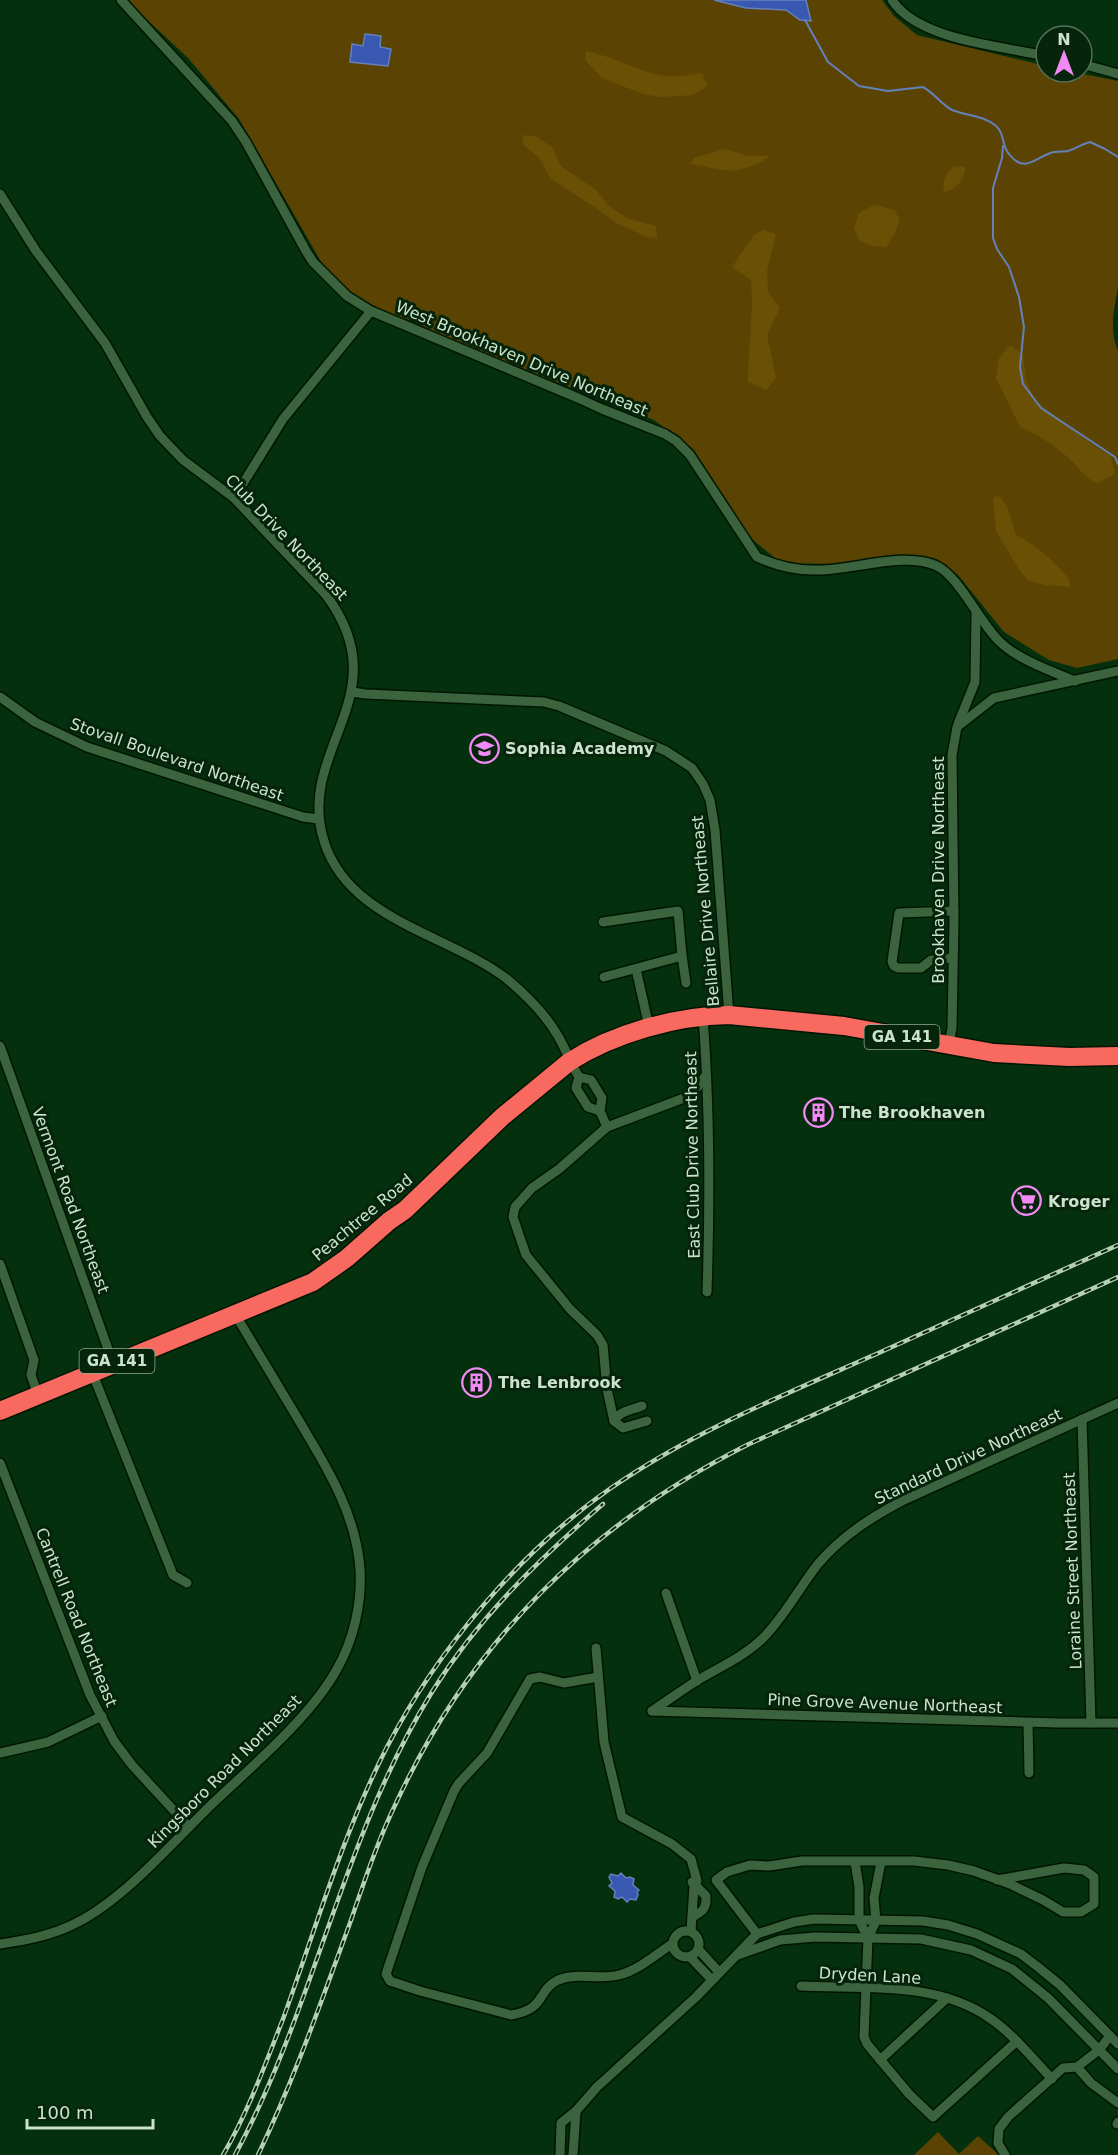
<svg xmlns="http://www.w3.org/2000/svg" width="1118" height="2155" font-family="'DejaVu Sans',sans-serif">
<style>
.green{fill:#5b4403}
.forest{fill:#6a5005}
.water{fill:#3858b2;stroke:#6481ba;stroke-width:1.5}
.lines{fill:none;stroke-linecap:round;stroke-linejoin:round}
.stream{stroke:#6481ba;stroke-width:2}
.street-casing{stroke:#001601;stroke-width:12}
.highway-casing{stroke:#001601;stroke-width:21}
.street{stroke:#3a633e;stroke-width:9}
.highway{stroke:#f86960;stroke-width:18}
.rail-casing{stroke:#b6d0b8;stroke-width:4.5}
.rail{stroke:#05240a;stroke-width:2;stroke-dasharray:7;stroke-linecap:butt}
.labels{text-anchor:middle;stroke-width:6;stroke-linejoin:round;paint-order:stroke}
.shield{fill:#05240a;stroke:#90a992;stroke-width:1.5}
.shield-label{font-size:15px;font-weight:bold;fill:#cbe2cc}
.street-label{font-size:16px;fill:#cbe2cc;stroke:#05240a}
.poi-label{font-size:16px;font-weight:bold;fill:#cbe2cc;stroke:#05240a;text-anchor:start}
</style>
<rect width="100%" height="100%" fill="#04300d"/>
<g class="green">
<path d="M 126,0 L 882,0 L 894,16 L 917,35 L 1046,66 L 1046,72 L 1074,72 L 1118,81 L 1118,287 C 1114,309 1109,330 1118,351 L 1118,659 L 1077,668 L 1049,660 L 1004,632 L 958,575 L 937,559 L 906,555 L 833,564 L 781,563 L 746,534 L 694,450 L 654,420 L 466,347 L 413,321 L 387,313 L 353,294 L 323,265 L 239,119 L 189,59 Z"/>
<polygon points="938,2132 959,2154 978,2136 999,2155 914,2155"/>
</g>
<g class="forest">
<path d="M 586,51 C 612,56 635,70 659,75 C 673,78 688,75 702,73 L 708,86 L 693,95 L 680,96 L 661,97 L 643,94 L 602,78 L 585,60 Z"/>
<polygon points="524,135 537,137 552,147 561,166 596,190 609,206 629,219 656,226 657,238 647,237 616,223 599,210 551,179 539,158 522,143"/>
<path d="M 725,149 L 748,156 L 771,156 C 733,178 731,170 691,164 L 694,158 Z"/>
<path d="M 954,166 L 965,167 C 966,178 955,191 944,192 C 942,179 945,175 954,166 Z"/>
<polygon points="874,205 894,210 900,219 895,233 886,247 872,246 859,240 854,228 859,213"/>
<path d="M 764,230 L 776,234 L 767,271 L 768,292 L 780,308 L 767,335 L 776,378 L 766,390 L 748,382 C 748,348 754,314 751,280 L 732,267 L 754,235 Z"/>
<path d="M 1010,345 L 1023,355 L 1026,380 L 1035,400 L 1091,444 L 1111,456 L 1115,474 L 1098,483 C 1084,479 1077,464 1065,455 C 1051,443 1037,434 1020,427 L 996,378 L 999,358 Z"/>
<path d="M 999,495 L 1008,508 L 1016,535 C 1038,546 1054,561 1070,580 L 1070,587 L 1046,585 L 1027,580 L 1018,568 L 996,531 L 993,498 Z"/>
</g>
<g class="water">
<polygon points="714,0 806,0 811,21 800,20 786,10 746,8"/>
<polygon points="365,34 381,36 380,47 391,49 388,66 350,62 352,44 363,46"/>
<polygon points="621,1873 626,1878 630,1877 634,1879 633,1885 639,1890 637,1892 638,1895 636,1900 630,1899 627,1902 622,1897 618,1899 614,1897 615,1891 609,1886 612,1883 609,1877 611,1874 618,1876"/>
</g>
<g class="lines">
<g class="stream">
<path d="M 805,20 L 828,62 L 859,86 L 888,91 L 923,87 C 934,93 942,105 952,110 C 967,116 983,115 996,126 C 1005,133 1001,145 1009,154 C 1025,175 1036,156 1054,152 C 1059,151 1064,152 1068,151 C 1075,149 1082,144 1090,142 L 1105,149 L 1118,157"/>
<polyline points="1003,146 1002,158 993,188 993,238 997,249 1009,267 1019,297 1024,327 1020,367 1023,384 1041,408 1115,457 1118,464"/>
</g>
<defs>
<g id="street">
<path d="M 121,0 L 232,121 L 246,142 L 306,251 L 313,262 L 347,296 L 371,311 L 578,398 L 602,409 L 665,434 L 676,441 L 690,455 L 757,557 C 777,566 797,571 819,570 C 854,570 905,551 937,566 C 959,577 979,621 998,640 C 1016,659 1051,671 1075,681"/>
<path d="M 892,0 C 918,40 1001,46 1046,56"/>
<polyline points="1082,64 1118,74"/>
<path d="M 0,194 L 36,251 L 105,343 L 147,417 L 160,436 L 183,460 L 234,498 L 326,595 C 401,695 295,749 324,841 C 348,920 448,934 507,979 C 526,995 546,1015 558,1036 C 566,1050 571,1064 579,1077 L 591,1080 L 602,1098 L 600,1111 L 607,1127"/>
<polyline points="234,498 283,419 371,311"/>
<polyline points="352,692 366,694 544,702 559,706 666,751 692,768 703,784 710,800 715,830 729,1015"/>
<polyline points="0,697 35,722 87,747 303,817 319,819"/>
<polyline points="958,724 975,682 976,613"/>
<polyline points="603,922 678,911 682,956"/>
<polyline points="953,958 931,960 921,968 898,968 894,966 892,962 899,913 954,911"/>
<polyline points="636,969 649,1027"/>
<polyline points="604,977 682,956 686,983"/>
<path d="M 703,1017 C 710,1109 710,1201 707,1292"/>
<polyline points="949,1044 952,1028 954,920 952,755 957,727 994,698 1118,671"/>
<polyline points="0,1046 113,1363"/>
<polyline points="579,1077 576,1088 588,1107 600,1111"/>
<polyline points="0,1264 34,1360 31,1375 38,1395"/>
<polyline points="92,1372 173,1575 187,1583"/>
<polyline points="1082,1419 1091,1723"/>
<path d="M 614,1421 C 619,1411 632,1410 642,1406"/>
<polyline points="647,1421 623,1428 614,1421 607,1389 603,1345 597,1335 570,1309 526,1255 513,1217 515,1207 532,1188 559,1169 607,1127 692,1095 706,1075"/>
<polyline points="0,1463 90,1695 114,1741 132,1765 189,1827"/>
<polyline points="666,1593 697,1681"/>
<polyline points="596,1648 604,1742 622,1817 672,1844 691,1859 697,1881 694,1886 691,1931"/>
<path d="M 598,1677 L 564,1683 L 540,1677 L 530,1679 L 487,1753 L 459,1783 L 454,1791 L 422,1867 L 386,1974 L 390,1981 L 420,1991 L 511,2015 C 547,2009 536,1991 558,1980 C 577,1972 600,1980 619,1975 C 639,1970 655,1955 672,1944"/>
<path d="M 652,1711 C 667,1701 682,1690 698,1680 C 720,1667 745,1656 763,1638 C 785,1616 799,1588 818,1564 C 842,1536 870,1518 902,1501 L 1118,1403"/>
<polyline points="652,1711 1059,1723 1118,1723"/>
<polyline points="1028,1723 1029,1773"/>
<polyline points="0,1753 48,1742 102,1716"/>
<polyline points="855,1862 859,1887 859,1920 868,1938"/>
<polyline points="881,1862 874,1898 876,1921 868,1938 864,2037 867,2044 909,2094 933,2117 1017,2041"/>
<path d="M 692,1917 C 702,1912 707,1909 706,1896 L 692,1882"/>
<circle cx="686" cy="1944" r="13"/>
<polyline points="757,1934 716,1880 727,1872 750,1865 769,1866 802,1861 914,1861 948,1865 974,1871 1010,1884 1043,1900 1063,1912 1081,1912 1094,1904 1094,1877 1084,1870 1064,1868 997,1880"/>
<path d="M 0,1944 C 27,1940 54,1935 78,1922 C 126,1897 172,1843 211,1805 C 252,1766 310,1718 337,1669 C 354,1639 362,1603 360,1569 C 356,1513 326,1466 298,1419 C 277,1384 256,1349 235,1314"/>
<polyline points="698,1949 719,1972"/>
<polyline points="738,1955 780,1940 815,1937 921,1939 971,1950 1012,1969 1027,1981 1048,1998 1118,2069"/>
<polyline points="690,1957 712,1980"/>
<path d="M 801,1986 C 861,1989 932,1981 985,2015 C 1011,2031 1031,2057 1052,2079"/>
<polyline points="880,2060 947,1998"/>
<polyline points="1077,2067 1091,2083 1118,2103"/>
<polyline points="1117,2124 1118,2122"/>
<polyline points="560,2155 561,2123 576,2111 597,2087 696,1997 757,1934 794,1922 814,1919 923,1921 948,1925 977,1934 1021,1954 1038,1967 1060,1985 1118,2044"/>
<polyline points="573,2155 576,2111"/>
<polyline points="1005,2155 998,2143 999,2129 1008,2117 1063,2068 1077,2067 1099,2050 1110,2036"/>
</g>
<path id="highway" d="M 0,1411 L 313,1282 L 347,1258 L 389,1221 L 405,1210 L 502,1117 L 569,1062 C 614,1033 676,1016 729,1015 L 844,1026 L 994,1053 L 1069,1057 L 1118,1056"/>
</defs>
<use href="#street" class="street-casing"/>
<use href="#highway" class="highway-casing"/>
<use href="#street" class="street"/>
<use href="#highway" class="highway"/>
<defs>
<g id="rail">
<path d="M 223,2155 C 248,2112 265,2065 283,2019 C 316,1928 343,1833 387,1747 C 438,1649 520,1551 611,1488 C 695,1430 791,1392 883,1351 C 962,1316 1040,1280 1118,1245"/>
<path d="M 235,2155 C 315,2007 343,1835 432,1692 C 477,1619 539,1559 603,1504"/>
<path d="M 258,2155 C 294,2080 321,2002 350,1923 C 364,1882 378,1840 397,1801 C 473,1639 590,1524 749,1444 L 1118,1277"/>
</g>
</defs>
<use href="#rail" class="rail-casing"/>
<use href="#rail" class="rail"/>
</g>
<defs>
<symbol id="school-ring" viewBox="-11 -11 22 22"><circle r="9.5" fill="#05240a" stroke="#f18af4" stroke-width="1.5"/><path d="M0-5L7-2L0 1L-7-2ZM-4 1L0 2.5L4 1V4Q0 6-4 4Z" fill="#f18af4"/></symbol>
<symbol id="building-ring" viewBox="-11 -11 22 22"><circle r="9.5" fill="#05240a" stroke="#f18af4" stroke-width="1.5"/><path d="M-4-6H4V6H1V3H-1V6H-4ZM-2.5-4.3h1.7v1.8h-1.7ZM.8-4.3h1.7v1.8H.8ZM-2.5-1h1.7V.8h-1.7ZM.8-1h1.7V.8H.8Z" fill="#f18af4"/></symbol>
<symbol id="supermarket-ring" viewBox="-11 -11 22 22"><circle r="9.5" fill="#05240a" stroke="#f18af4" stroke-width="1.5"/><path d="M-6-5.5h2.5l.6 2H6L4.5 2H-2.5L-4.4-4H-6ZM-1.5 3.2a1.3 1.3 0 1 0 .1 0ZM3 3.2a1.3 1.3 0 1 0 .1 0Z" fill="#f18af4"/></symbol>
</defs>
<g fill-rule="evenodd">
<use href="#school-ring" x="468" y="732" width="33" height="33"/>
<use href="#building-ring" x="802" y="1096" width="33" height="33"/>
<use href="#supermarket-ring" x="1010" y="1184" width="33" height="33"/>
<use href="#building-ring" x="460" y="1366" width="33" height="33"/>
</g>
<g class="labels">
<g class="shield">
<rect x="864.5" y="1025" width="75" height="24" rx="4.5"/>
<rect x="79.5" y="1349" width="75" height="24" rx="4.5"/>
</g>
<g class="shield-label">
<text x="902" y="1042">GA 141</text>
<text x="117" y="1366">GA 141</text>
</g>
<g class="street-label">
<text transform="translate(522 358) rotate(23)" y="6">West Brookhaven Drive Northeast</text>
<text transform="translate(287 537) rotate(46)" y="6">Club Drive Northeast</text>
<text transform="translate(177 759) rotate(19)" y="6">Stovall Boulevard Northeast</text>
<text transform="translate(938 870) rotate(-90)" y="6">Brookhaven Drive Northeast</text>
<text transform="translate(705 911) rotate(-95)" y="6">Bellaire Drive Northeast</text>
<text transform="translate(692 1155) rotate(-91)" y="6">East Club Drive Northeast</text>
<text transform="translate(71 1200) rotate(70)" y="6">Vermont Road Northeast</text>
<text transform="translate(362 1217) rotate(-40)" y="6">Peachtree Road</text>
<text transform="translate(968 1456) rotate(-25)" y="6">Standard Drive Northeast</text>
<text transform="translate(1072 1571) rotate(-92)" y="6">Loraine Street Northeast</text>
<text transform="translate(77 1617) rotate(68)" y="6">Cantrell Road Northeast</text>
<text transform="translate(885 1703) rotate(2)" y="6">Pine Grove Avenue Northeast</text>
<text transform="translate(224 1771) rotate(-45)" y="6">Kingsboro Road Northeast</text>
<text transform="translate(870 1975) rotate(3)" y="6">Dryden Lane</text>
</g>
<g class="poi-label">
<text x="505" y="754">Sophia Academy</text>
<text x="839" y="1118">The Brookhaven</text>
<text x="1048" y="1207">Kroger</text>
<text x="498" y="1388">The Lenbrook</text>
</g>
</g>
<g transform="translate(1064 54)"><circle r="28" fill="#05240a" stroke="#547058" stroke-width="1.5"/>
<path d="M0-4.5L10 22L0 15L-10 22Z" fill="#f18af4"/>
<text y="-9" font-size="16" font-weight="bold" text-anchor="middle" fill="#cbe2cc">N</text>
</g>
<path d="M27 2119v9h126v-9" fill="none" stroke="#cbe2cc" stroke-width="3"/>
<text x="36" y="2119" font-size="18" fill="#cbe2cc" stroke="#05240a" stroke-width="4.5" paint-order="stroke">100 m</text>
</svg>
